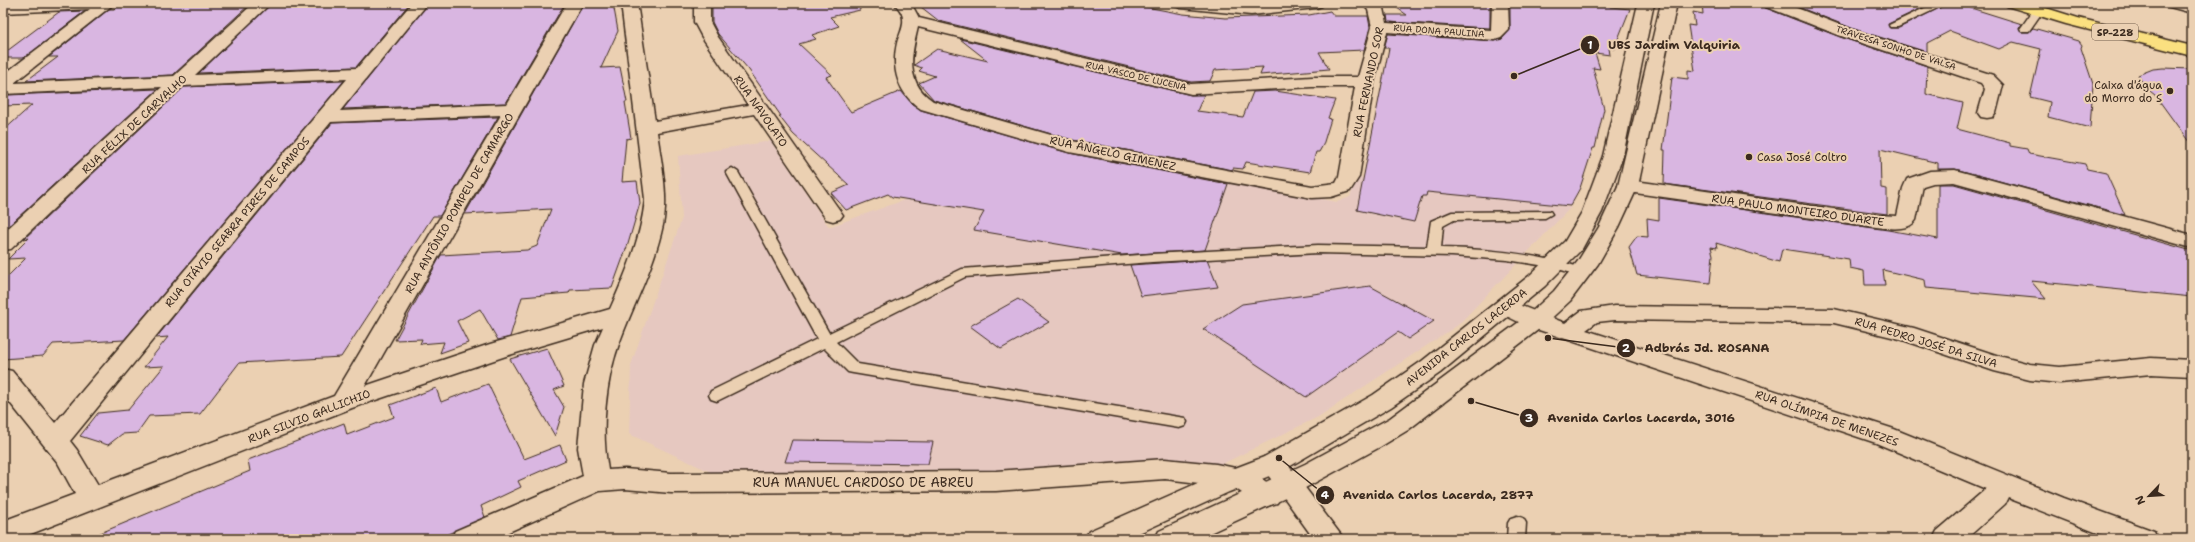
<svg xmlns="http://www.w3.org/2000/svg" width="2195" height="542" font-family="'Shantell Sans',sans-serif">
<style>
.built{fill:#e6c8c0}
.building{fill:#d9b6e1;stroke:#3b2a1e}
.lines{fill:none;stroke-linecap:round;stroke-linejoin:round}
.lane-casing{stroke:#3b2a1e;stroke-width:3}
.street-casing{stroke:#3b2a1e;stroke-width:3}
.secondary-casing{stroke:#3b2a1e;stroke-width:3}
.primary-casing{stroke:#3b2a1e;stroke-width:3}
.lane{fill:#ebd0b2;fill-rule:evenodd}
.street{fill:#ebd0b2;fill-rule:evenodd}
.secondary{fill:#ebd0b2;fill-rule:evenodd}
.primary{fill:#fbe080;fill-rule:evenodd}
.poi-dot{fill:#3b2a1e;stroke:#ebd0b2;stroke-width:1.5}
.labels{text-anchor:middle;stroke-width:4;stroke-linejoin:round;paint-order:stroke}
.far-street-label{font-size:9px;fill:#3b2a1e;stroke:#ebd0b2}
.shield{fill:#ebd0b2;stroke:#705c4a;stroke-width:1}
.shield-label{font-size:10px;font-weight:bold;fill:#3b2a1e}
.street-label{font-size:11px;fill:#3b2a1e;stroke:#ebd0b2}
.poi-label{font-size:11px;fill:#3b2a1e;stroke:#ebd0b2;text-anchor:end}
.near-street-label{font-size:13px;fill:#3b2a1e;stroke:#ebd0b2}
.leader{fill:none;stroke:#3b2a1e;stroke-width:1.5}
.callout-dot{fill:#3b2a1e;stroke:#ebd0b2;stroke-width:1.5}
.mark-label{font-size:12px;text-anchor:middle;font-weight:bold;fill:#fff}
.callout-label{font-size:12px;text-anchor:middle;font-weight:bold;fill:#3b2a1e;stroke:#ebd0b2;stroke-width:4;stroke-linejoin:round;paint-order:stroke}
</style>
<rect width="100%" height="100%" fill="#ebd0b2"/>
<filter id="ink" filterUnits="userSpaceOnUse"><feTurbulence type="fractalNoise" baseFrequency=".025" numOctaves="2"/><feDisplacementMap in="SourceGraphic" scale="8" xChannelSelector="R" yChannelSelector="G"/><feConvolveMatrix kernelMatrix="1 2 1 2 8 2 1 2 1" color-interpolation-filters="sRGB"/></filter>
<g filter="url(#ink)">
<polygon class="built" points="1012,136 1337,202 1350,197 1357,177 1571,207 1458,325 1318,417 1214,468 715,474 629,434 631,365 682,218 678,156 771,141 829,227 949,184"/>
<g class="building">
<polygon points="121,3 201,3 199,4 251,3 173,75 26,81 58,57 49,57 109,9 114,9"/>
<polygon points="272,3 410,3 356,67 199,73"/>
<polygon points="429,3 565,3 506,103 343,109"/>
<polygon points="584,3 613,3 618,31 601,68 620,67 627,102 625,102 631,138 626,139 622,182 637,181 640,203 628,244 612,288 570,290 569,293 522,297 510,337 498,340 480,309 457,321 468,343 440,353 444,342 420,344 422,339 395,340 441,255 527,250 537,246 551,209 465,214"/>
<polygon points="712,3 859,3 860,10 830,17 839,26 812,35 816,39 799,44 832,75 826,77 851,112 901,91 912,104 921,110 1069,153 1228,184 1205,250 1122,255 974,230 984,212 892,197 888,194 846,210 831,193 849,185 793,134 779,116 781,116 749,70 718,34 712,22"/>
<polygon points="916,3 1125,3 1183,14 1225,18 1309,15 1330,11 1334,16 1368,16 1370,27 1364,50 1319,52 1329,69 1260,75 1263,67 1215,70 1210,81 1191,82 939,21"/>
<polygon points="1390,3 1490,3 1490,28 1388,22 1387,15 1407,15"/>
<polygon points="1510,3 1609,3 1610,7 1630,9 1614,49 1609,48 1610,55 1595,53 1600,69 1593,68 1604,109 1595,148 1593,148 1580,188 1570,206 1427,192 1426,196 1422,196 1414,222 1357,210 1389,48 1384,48 1388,34 1495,41 1502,39 1510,30"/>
<polygon points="1702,3 1761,3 1763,7 1840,37 1927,66 1926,94 1963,103 1957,129 2010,143 2010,146 2027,149 2029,154 2085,164 2087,169 2106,173 2125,215 1955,169 1938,169 1938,163 1880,149 1881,188 1887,189 1887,214 1664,184 1665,150 1663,150 1672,77 1688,79 1688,70 1695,71 1688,25 1695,26 1693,12 1703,14"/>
<polygon points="1788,3 1932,3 1888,24 1890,28 1899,28 1949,3 1955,3 2022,24 2019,28 2021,32 2029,32 2033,28 2079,41 2082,45 2081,48 2093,84 2090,128 2048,117 2050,102 2030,97 2041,49 2013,42 1999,49 1950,31 1927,43 1927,52 1854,29"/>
<polygon points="85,11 24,58 3,58 3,54 59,12"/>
<polygon points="960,39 1191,95 1204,95 1197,111 1243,117 1253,92 1275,91 1335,100 1328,118 1331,119 1323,145 1319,152 1316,152 1310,172 1246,162 1243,169 1233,168 1233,170 1072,140 934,100 919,83 935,76 919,71 922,68 914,65 937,49 988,61"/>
<polygon points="2163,68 2192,69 2192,146 2155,95 2146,88 2138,75 2153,69"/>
<polygon points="344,81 124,340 53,344 43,356 3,359 3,281 26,258 8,259 29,238 24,239 184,87"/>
<polygon points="158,89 3,231 3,131 32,105 3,106 3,98 7,95"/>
<polygon points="498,117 440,216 433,216 341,357 239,363 200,414 149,416 137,433 122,434 108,445 80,436 98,413 128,410 164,366 144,367 168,337 156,338 332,123"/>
<polygon points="1938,184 1954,184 2192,251 2192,297 2031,281 2046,299 1926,288 1925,280 1883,270 1885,285 1865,285 1864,271 1850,268 1849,259 1782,249 1779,262 1716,243 1717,248 1711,247 1713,255 1710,283 1637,275 1629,247 1637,236 1648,237 1647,218 1659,220 1659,198 1888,230 1938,239"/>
<polygon points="1207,260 1218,287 1141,296 1130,265"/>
<polygon points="1370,286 1434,321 1408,339 1398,332 1306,397 1203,329 1242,304"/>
<polygon points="1018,299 1049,322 1001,349 970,326"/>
<polygon points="547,348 564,386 554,390 564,407 555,436 510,359"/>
<polygon points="488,384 524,459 560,445 566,460 518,481 521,487 481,506 485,517 437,539 86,539 250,471 248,460 344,423 347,435 394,417 390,405 436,388 441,402"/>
<polygon points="792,440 933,442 928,464 785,462"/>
</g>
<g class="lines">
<defs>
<g id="lane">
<polygon points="1935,3 1948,3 1898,27 1890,27 1889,25"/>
<polygon points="2038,8 2043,11 2029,31 2021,31 2020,29 2034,9"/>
<path d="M 732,168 L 738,172 L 829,333 L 962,269 L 1152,254 L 1318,245 L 1427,247 L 1431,221 L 1452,212 L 1550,211 L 1552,214 L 1545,218 L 1454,220 L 1443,226 L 1441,248 C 1490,249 1539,254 1586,269 L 1588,272 L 1581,276 L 1552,267 L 1507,260 L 1452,256 L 1318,253 L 1152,262 L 965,277 L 836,342 L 858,364 L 1185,418 L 1187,422 L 1185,426 L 1179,428 L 853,373 L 848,372 L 824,348 L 717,401 L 711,399 L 709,395 L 711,391 L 817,339 L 726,172 Z"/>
<polygon points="1517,516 1523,518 1526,523 1525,539 1507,539 1508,523 1511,518"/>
</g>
<g id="street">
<path d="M 3,3 L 115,3 L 14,83 L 174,76 L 254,3 L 271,3 L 195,75 L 357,68 L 412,3 L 428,3 L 340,111 L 507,104 L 567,3 L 583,3 L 365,386 L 490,344 L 610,309 C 626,273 641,239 645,199 L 621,3 L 637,3 L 655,121 L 748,105 L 702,37 L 694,22 L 694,3 L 710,3 L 710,22 L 718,37 L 843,215 L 840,219 L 833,221 L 826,219 L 754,114 L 657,132 C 661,161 669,196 663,225 C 654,268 633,305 619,344 C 605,383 601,430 608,470 L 625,469 L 671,473 L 996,471 L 1165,459 L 1216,464 L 1250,471 L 1277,489 L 1281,496 L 1277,503 L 1267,506 L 1257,503 L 1233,487 L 1165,479 L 996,491 L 671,493 L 625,489 L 600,491 L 493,539 L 451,539 L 455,531 L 583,476 L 578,448 L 584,384 L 595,345 L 603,327 L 506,356 L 352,408 L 18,539 L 3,539 L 3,521 L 75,494 L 58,463 L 3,394 L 3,369 L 12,371 L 55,423 L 347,79 L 183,86 L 11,249 L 3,250 L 3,233 L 162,87 L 3,94 L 3,75 L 90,9 L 3,13 ZM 501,115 L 334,396 L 98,485 L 77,450 L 70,441 L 331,122 Z"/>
<path d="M 894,3 L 911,3 L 919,18 L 1191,84 L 1312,77 L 1358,77 L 1372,27 L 1368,10 L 1362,3 L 1380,3 L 1384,8 L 1387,23 L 1491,30 L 1492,3 L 1508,3 L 1509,30 L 1501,38 L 1495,40 L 1387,32 L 1374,82 L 1359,177 L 1350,191 L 1331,197 L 1312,198 L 1069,152 L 921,109 C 898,94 891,69 897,43 C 899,35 904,28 903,19 C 903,12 898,8 894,3 ZM 918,27 L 1191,94 L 1312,87 L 1355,87 L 1339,177 L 1336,183 L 1312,186 L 1072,141 L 933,101 C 905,82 911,56 918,27 Z"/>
<polygon points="1173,3 1228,3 1251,5 1272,3 1324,3 1322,6 1316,8 1251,15 1181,8 1175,6"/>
<polygon points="1762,3 1784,3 1853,30 1993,75 2003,85 1996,113 1993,117 1987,118 1981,117 1978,113 1985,89 1981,83 1841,36 1764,6"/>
<polygon points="2164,3 2192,3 2192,13 2166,6"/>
<path d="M 1955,170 L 2192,235 L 2192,248 L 1954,182 L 1933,183 L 1923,186 L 1916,220 C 1908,232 1889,228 1876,227 L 1628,192 L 1621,190 L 1618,186 L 1621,182 L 1628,180 L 1876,215 L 1897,216 L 1903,188 L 1907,179 L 1930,171 Z"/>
<polygon points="1506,300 1565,323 1581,311 1615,306 1834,309 1914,328 1999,356 2030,364 2060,367 2151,358 2192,360 2192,376 2151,374 2060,383 2030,380 1994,371 1900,339 1834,323 1615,320 1597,322 1586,330 1894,429 2064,498 2154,531 2158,539 2113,539 2008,498 2005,504 1966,539 1933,539 1937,531 1986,489 1876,443 1527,326 1498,312 1495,307 1498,302"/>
<polygon points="1273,454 1282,457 1344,539 1314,539 1260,464 1264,457"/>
</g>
<g id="secondary">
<polygon points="1640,3 1656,3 1653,8 1623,156 1602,212 1582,249 1545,286 1440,373 1391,407 1282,471 1229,492 1126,539 1085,539 1089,531 1209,478 1264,457 1373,395 1422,361 1529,276 1565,241 1582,212 1603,156 1637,8"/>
<polygon points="1661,3 1677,3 1638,186 1619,227 1598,264 1570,301 1543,326 1408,430 1380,447 1296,493 1197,539 1155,539 1159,531 1305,464 1390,418 1527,316 1554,291 1578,261 1599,227 1618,186"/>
</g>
<polygon id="primary" points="2005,3 2030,3 2078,18 2192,46 2192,56 2066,24 2007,6"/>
</defs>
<use href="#lane" class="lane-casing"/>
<use href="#street" class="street-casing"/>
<use href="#secondary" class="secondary-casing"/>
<use href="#primary" class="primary-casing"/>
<use href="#lane" class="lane"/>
<use href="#street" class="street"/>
<use href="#secondary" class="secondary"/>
<use href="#primary" class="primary"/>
</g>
</g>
<g class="poi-dot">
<circle cx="2170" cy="91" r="4"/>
<circle cx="1749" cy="157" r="4"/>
</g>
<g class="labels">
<g class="far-street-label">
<text transform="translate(1439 31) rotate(4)" y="3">RUA DONA PAULINA</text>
<text transform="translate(1896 48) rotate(18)" y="3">TRAVESSA SONHO DE VALSA</text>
<text transform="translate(1136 76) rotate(13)" y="3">RUA VASCO DE LUCENA</text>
</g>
<rect class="shield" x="2092" y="24" width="46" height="16" rx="3"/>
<g class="shield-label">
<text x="2115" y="36">SP-228</text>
</g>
<g class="street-label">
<text transform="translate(1368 82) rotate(-78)" y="4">RUA FERNANDO SOR</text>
<text transform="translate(761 111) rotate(55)" y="4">RUA NAVOLATO</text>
<text transform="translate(134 124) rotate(-43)" y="4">RUA FÉLIX DE CARVALHO</text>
<text transform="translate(1113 153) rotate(12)" y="4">RUA ÂNGELO GIMENEZ</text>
<text transform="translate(459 203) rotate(-60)" y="4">RUA ANTÔNIO POMPEU DE CAMARGO</text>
<text transform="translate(1798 210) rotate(8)" y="4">RUA PAULO MONTEIRO DUARTE</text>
<text transform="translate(237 222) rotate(-50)" y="4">RUA OTÁVIO SEABRA PIRES DE CAMPOS</text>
<text transform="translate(1466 337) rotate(-38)" y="4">AVENIDA CARLOS LACERDA</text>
<text transform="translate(1926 342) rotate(17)" y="4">RUA PEDRO JOSÉ DA SILVA</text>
<text transform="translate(309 416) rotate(-21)" y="4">RUA SILVIO GALLICHIO</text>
<text transform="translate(1827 418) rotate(19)" y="4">RUA OLÍMPIA DE MENEZES</text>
</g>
<g class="poi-label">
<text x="2162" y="89">Caixa d'água<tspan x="2162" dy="13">do Morro do S</tspan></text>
<text x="1757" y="161" text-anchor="start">Casa José Coltro</text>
</g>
<g class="near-street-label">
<text x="863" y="487">RUA MANUEL CARDOSO DE ABREU</text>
</g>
</g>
<path class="leader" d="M1514 76L1590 45M1548 338L1626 348M1471 401L1529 418M1279 458L1325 495"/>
<g class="callout-dot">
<circle cx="1514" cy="76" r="4"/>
<circle cx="1548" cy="338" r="4"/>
<circle cx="1471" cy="401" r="4"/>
<circle cx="1279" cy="458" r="4"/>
<circle cx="1590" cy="45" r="10"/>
<circle cx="1626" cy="348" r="10"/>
<circle cx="1529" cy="418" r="10"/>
<circle cx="1325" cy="495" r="10"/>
</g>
<g class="mark-label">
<text x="1590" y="49">1</text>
<text x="1626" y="352">2</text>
<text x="1529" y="422">3</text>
<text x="1325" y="499">4</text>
</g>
<g class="callout-label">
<text x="1674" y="49">UBS Jardim Valquiria</text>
<text x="1707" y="352">Adbrás Jd. ROSANA</text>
<text x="1641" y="422">Avenida Carlos Lacerda, 3016</text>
<text x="1438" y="499">Avenida Carlos Lacerda, 2877</text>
</g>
<rect width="2195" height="542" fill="none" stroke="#ebd0b2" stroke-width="16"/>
<rect x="8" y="8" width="2179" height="526" fill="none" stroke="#3b2a1e" stroke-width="1.5" filter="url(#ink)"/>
<g transform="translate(2149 496) rotate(245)" stroke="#ebd0b2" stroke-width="3" paint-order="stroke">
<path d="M0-3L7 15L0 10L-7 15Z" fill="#3b2a1e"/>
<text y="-6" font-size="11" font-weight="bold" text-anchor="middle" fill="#3b2a1e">N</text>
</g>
</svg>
